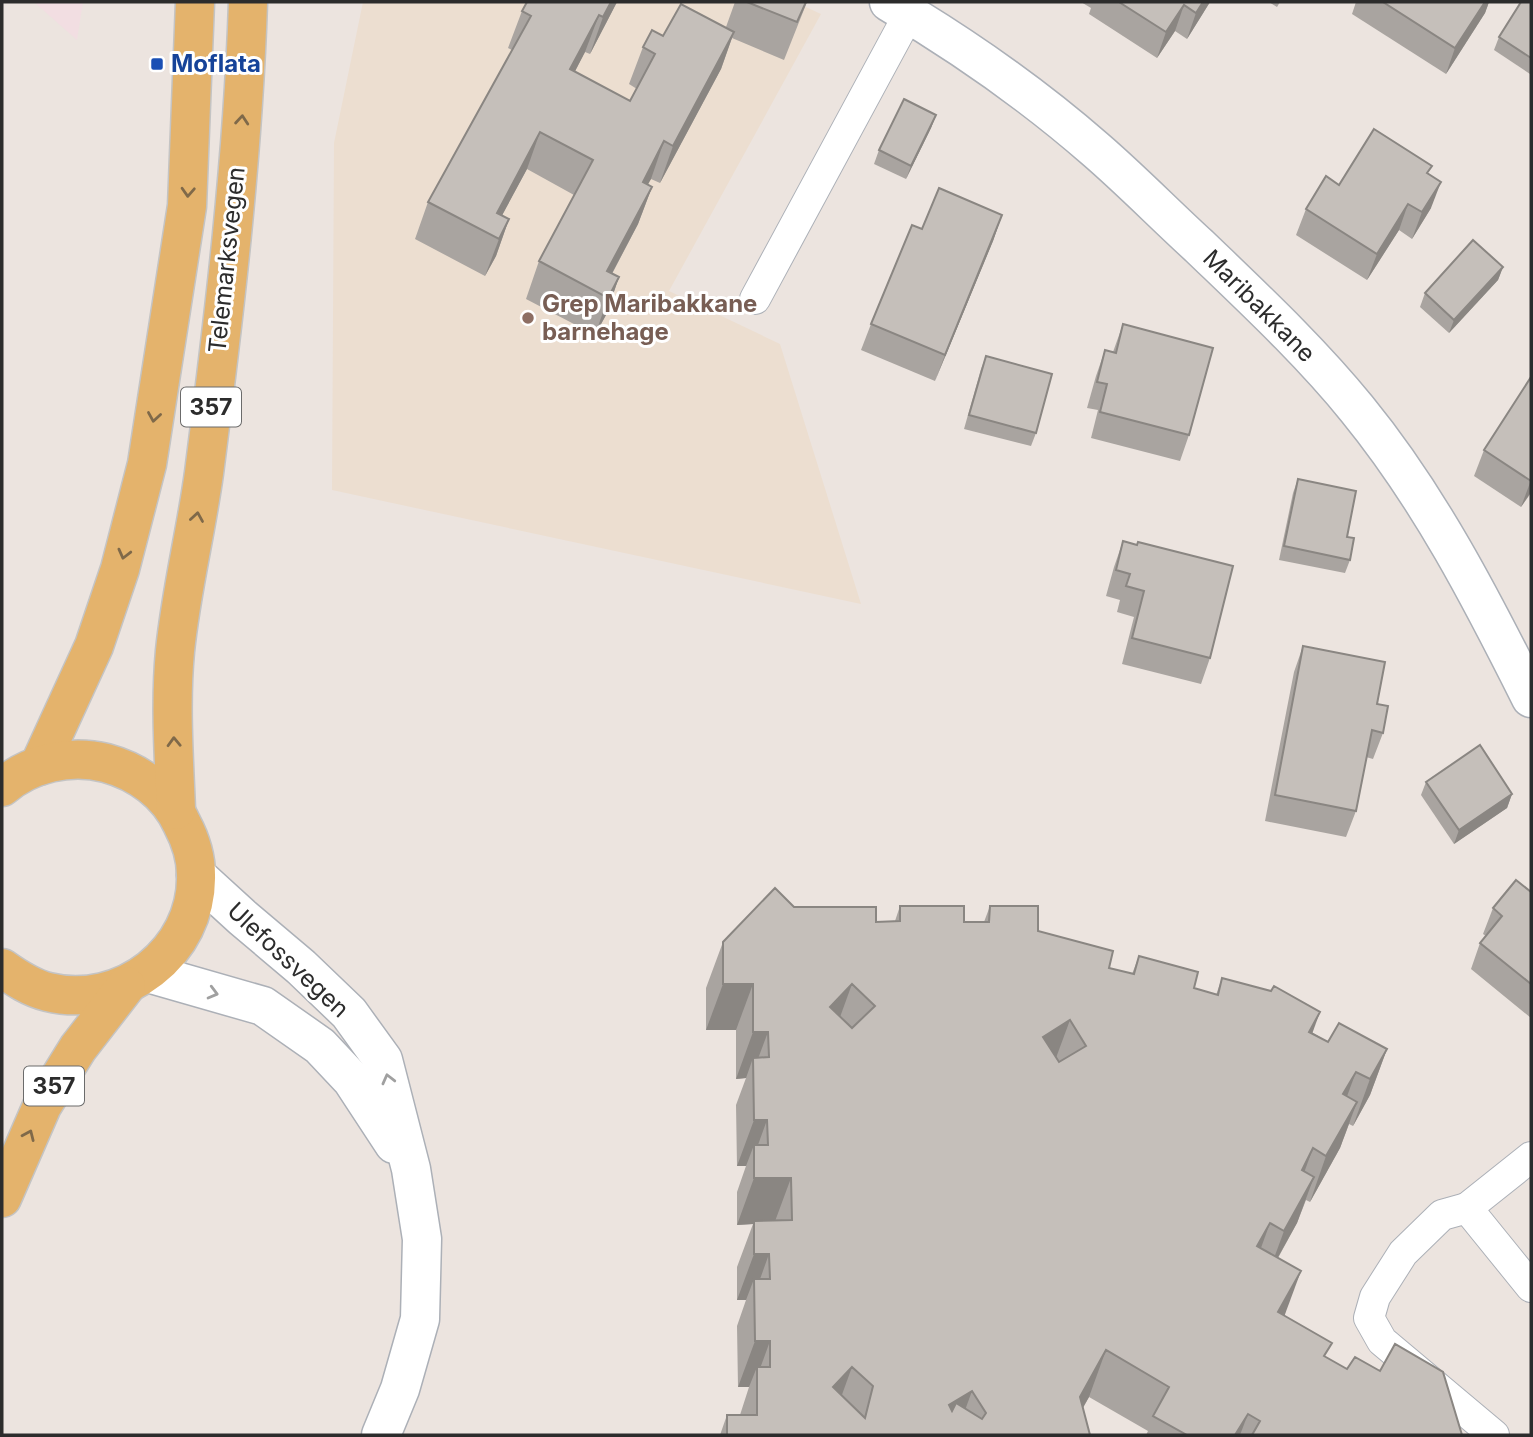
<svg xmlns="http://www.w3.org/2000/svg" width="1533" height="1437" font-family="Inter,sans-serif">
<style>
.education{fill:#ecded0}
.medical{fill:#f2dee2}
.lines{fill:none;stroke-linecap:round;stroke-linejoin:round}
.service-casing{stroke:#acb0b7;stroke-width:32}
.minor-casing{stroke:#acb0b7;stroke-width:41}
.tertiary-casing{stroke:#acb0b7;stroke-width:41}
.primary-casing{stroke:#c4c4c4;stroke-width:41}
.service{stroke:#fff;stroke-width:30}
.minor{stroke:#fff;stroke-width:38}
.tertiary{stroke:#fff;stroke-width:38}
.primary{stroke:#e4b36c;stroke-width:38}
.wall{fill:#a9a4a0}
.shaded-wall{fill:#8a8682}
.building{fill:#c5bfba;stroke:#8a8682;stroke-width:2;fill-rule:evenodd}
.oneway{stroke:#7f6949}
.oneway2{stroke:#a0a0a0}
.transit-dot{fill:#1a4fb4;stroke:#fff;stroke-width:2.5}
.education-dot{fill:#8d6e63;stroke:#fff;stroke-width:2.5}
.labels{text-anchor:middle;stroke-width:6;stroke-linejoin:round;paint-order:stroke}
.shield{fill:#fff;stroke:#6b6b6b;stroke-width:2}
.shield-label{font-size:23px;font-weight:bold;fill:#2c2c2c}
.transit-label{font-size:24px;font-weight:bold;fill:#164399;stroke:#fff;text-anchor:start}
.street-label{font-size:24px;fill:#2c2c2c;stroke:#fff}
.education-label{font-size:24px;font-weight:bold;fill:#785e54;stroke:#fff;text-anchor:start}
</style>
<rect width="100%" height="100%" fill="#ece4df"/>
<polygon class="education" points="363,2 795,2 821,14 669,291 780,344 861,604 332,490 334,143"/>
<polygon class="medical" points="34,2 83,2 77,40"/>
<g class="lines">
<defs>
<g id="service">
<polyline points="755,299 909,14"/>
<polyline points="1467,1208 1531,1157"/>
<polyline points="1494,1435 1382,1341 1369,1318 1375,1297 1403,1253 1442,1215 1467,1208 1531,1287"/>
</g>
<path id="minor" d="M 889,2 C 960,44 1032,94 1095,149 C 1131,180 1164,214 1199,246 C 1253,298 1310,351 1357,409 C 1429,497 1481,598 1531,698"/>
<g id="tertiary">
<polyline points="196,875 243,918 301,967 349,1013 383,1060 411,1169 422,1239 420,1319 400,1389 381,1435"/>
<polyline points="148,973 263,1006 320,1046 352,1080 394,1144"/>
</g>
<g id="primary">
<polyline points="39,766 94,646 120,569 147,464 187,206 195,2"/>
<path d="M 2,787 C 30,763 70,754 106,763 C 139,772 168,793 182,824 C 190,839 196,857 196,875 C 198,952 122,1010 48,992 C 31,988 16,978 2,968"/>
<path d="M 176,810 C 174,758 170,704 175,651 C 181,591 196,532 204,473 C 224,317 243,159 248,2"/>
<polyline points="2,1198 42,1106 78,1048 126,986"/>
</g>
</defs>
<use href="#service" class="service-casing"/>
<use href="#minor" class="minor-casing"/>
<use href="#tertiary" class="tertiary-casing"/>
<use href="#primary" class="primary-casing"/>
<use href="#service" class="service"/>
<use href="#minor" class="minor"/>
<use href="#tertiary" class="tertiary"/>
<use href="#primary" class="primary"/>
</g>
<g class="wall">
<polygon points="527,2 617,2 590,54 585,52 575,71 630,101 637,89 629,84 643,47 663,36 726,27 735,2 807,2 784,60 732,38 721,69 660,183 651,179 647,184 652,187 638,224 612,274 619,277 606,315 595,335 526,299 539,261 574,195 527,169 502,215 509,219 496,256 485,276 415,239 428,202 512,50 508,48 522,11"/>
<polygon points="1081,2 1210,2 1187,39 1175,31 1157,58 1089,14 1091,8"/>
<polygon points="1269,2 1280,2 1277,7"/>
<polygon points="1356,2 1489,2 1485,13 1446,74 1352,14"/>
<polygon points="1531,2 1531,72 1530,74 1494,50 1499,37"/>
<polygon points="936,115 931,128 906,179 874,164 879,150"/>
<polygon points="1428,174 1431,208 1412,239 1399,230 1367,280 1296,235 1306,209 1339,185"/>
<polygon points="1002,215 993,241 935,381 861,350 871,324 922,229"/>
<polygon points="1503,267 1498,280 1449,333 1420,307 1425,293"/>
<polygon points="1123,324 1189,435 1180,461 1091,438 1098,410 1087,408 1096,376 1105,350 1113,352"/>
<polygon points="986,356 1036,433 1031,446 964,429 981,369"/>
<polygon points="1531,377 1531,493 1521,507 1474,476 1484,450"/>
<polygon points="1298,479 1347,537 1350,560 1345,573 1279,560 1293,493"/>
<polygon points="1123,541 1210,658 1201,684 1122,664 1134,617 1117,612 1120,600 1106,596 1114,567"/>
<polygon points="1303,646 1377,704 1383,733 1373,759 1366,757 1356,811 1346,837 1265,821 1294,672"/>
<polygon points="1426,782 1512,794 1507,808 1454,844 1421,795"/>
<polygon points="1531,892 1531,1018 1471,969 1480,943 1486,936 1483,934 1493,908"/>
<polygon points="900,906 964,922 984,922 990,906 1109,968 1132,974 1139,956 1194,988 1216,995 1222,978 1328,1042 1387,1049 1370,1095 1353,1126 1349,1124 1340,1148 1310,1202 1306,1200 1297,1223 1278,1258 1285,1316 1326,1357 1462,1435 1146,1435 1148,1431 1089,1397 1083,1408 1090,1435 720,1435 727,1415 740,1415 749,1387 738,1387 737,1326 746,1300 737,1300 737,1267 753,1224 737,1225 737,1192 746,1166 737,1166 736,1105 746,1078 736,1079 736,1030 706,1030 706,988 723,942 794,907 876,922 895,921"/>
</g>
<g class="shaded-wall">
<polygon points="611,2 617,2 590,54 603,17"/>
<polygon points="1203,2 1210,2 1187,39 1196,13"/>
<polygon points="1485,2 1489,2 1485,13 1446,74 1455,48"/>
<polygon points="1184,5 1175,31 1157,58 1166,32"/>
<polygon points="599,15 585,52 557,106 570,69"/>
<polygon points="734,32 721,69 660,183 673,146"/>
<polygon points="936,115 931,128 906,179 911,166"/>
<polygon points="540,132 527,169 491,236 497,213"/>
<polygon points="664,141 651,179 629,219 643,182"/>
<polygon points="1441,182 1431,208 1412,239 1422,212"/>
<polygon points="652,187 638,224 601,294 607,271"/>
<polygon points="1408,204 1399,230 1367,280 1377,254"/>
<polygon points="1002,215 993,241 935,381 945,355"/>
<polygon points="509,219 496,256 485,276 499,239"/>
<polygon points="1503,267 1498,280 1449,333 1454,320"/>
<polygon points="619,277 606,315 595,335 608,298"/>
<polygon points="1531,480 1531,492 1521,507"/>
<polygon points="1512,794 1507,808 1454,844 1459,830"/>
<polygon points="723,984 753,984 736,1030 706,1030"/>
<polygon points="852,984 835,1031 830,1007"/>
<polygon points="1320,1012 1303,1059 1309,1032"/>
<polygon points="1070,1020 1053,1066 1043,1037"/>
<polygon points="753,1032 768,1032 753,1072 753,1058 746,1078 736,1079"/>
<polygon points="1387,1049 1370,1095 1353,1126 1370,1079"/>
<polygon points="1356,1072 1339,1118 1343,1094"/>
<polygon points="1357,1102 1340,1148 1310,1202 1326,1156"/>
<polygon points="754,1120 767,1120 754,1156 754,1145 746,1166 737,1166"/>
<polygon points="1313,1148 1296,1195 1302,1170"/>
<polygon points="1314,1177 1297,1223 1267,1277 1284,1231"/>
<polygon points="754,1178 791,1178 774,1224 754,1221 753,1224 737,1225"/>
<polygon points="1270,1223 1253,1270 1257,1246"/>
<polygon points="754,1254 769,1254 754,1296 754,1279 746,1300 737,1300"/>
<polygon points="1301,1271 1284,1317 1278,1312"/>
<polygon points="755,1341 770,1341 757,1377 757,1367 749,1387 738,1387"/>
<polygon points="1106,1350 1089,1397 1067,1435 1080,1397"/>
<polygon points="852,1367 835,1414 833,1387"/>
<polygon points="972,1391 956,1435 949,1405"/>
<polygon points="1248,1414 1240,1435 1235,1435"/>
</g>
<g class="building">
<polygon points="527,2 611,2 603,17 599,15 570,69 630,101 655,54 643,47 652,30 663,36 681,4 734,32 673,146 664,141 643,182 652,187 607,271 619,277 608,298 539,261 593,160 540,132 497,213 509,219 499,239 428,202 531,16 522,11"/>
<polygon points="747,2 806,2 797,22"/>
<polygon points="1119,2 1203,2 1196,13 1184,5 1166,32"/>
<polygon points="1383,2 1485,2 1455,48"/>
<polygon points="1521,2 1531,2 1531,58 1499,37"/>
<polygon points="904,99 936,115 911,166 879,150"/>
<polygon points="1374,129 1432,166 1427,173 1441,182 1422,212 1408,204 1377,254 1306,209 1326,176 1339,185"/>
<polygon points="939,188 1002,215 945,355 871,324 912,225 922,229"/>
<polygon points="1473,240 1503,267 1454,320 1425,293"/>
<polygon points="1123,324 1213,348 1189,435 1100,412 1107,384 1097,382 1105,350 1116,353"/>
<polygon points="986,356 1052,374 1036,433 969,415"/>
<polygon points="1531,377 1531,481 1484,450"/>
<polygon points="1298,479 1356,491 1347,537 1354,538 1350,560 1284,546"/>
<polygon points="1123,541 1137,545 1138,542 1233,566 1210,658 1132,638 1144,591 1126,586 1130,574 1116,570"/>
<polygon points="1303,646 1385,662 1377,704 1388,706 1383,733 1372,730 1356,811 1275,795"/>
<polygon points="1480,745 1512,794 1459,830 1426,782"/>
<polygon points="1516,880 1531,892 1531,984 1480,943 1502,916 1493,908"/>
<path d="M 775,888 L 794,907 L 876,907 L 876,922 L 900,921 L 900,906 L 964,906 L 964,922 L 989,922 L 990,906 L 1038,906 L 1038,931 L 1113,951 L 1109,968 L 1134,974 L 1139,956 L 1198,972 L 1194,988 L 1218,995 L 1222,978 L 1271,991 L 1274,986 L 1320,1012 L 1309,1032 L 1328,1042 L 1339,1023 L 1387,1049 L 1370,1079 L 1356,1072 L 1343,1094 L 1357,1102 L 1326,1156 L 1313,1148 L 1302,1170 L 1314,1177 L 1284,1231 L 1270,1223 L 1257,1246 L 1301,1271 L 1278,1312 L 1332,1343 L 1324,1356 L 1347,1369 L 1355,1357 L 1380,1371 L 1395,1344 L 1443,1372 L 1462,1435 L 1252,1435 L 1260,1421 L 1248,1414 L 1235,1435 L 1187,1435 L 1153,1416 L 1169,1387 L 1106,1350 L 1080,1397 L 1090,1435 L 727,1435 L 727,1415 L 757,1415 L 757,1367 L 770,1367 L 770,1341 L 755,1341 L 754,1279 L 770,1279 L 769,1254 L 754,1254 L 754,1221 L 792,1220 L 791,1178 L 754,1178 L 754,1145 L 768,1145 L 767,1120 L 754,1120 L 753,1058 L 769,1057 L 768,1032 L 753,1032 L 753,984 L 723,984 L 723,942 ZM 852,984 L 875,1006 L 852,1028 L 830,1007 ZM 1070,1020 L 1086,1046 L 1059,1062 L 1043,1037 ZM 852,1367 L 873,1386 L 865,1418 L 833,1387 ZM 972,1391 L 986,1413 L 982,1419 L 956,1403 L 952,1411 L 949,1405 Z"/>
</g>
<defs><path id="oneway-chevron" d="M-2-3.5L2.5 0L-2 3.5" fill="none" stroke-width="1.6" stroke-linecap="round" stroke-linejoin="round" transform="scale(1.75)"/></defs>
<g class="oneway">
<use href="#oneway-chevron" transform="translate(242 120) rotate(-85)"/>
<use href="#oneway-chevron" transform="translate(188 192) rotate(93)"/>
<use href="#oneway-chevron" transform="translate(154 417) rotate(99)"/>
<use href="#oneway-chevron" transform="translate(197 517) rotate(-81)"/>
<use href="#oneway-chevron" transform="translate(124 554) rotate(104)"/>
<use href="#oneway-chevron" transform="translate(174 742) rotate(-92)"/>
<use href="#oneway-chevron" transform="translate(29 1135) rotate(-66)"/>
</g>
<g class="oneway2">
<use href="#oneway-chevron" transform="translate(213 993) rotate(15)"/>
<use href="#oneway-chevron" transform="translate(388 1079) rotate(-104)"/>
</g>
<rect class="transit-dot" x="150" y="57" width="14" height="14" rx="3.5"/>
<circle class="education-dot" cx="528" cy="318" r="7"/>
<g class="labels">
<g class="shield">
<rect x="181" y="387.5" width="60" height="39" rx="5"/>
<rect x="24" y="1066.5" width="60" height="39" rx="5"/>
</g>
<g class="shield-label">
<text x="211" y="415">357</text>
<text x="54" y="1094">357</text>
</g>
<g class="transit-label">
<text x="171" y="72">Moflata</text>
</g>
<g class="street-label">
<text transform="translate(227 260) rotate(-84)" y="8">Telemarksvegen</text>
<text transform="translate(1259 306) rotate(45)" y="8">Maribakkane</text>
<text transform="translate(288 960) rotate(43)" y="8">Ulefossvegen</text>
</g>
<g class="education-label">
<text x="542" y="312">Grep Maribakkane<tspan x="542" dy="28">barnehage</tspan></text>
</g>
</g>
<rect width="1533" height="1437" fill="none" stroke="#2c2c2c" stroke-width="7"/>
</svg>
